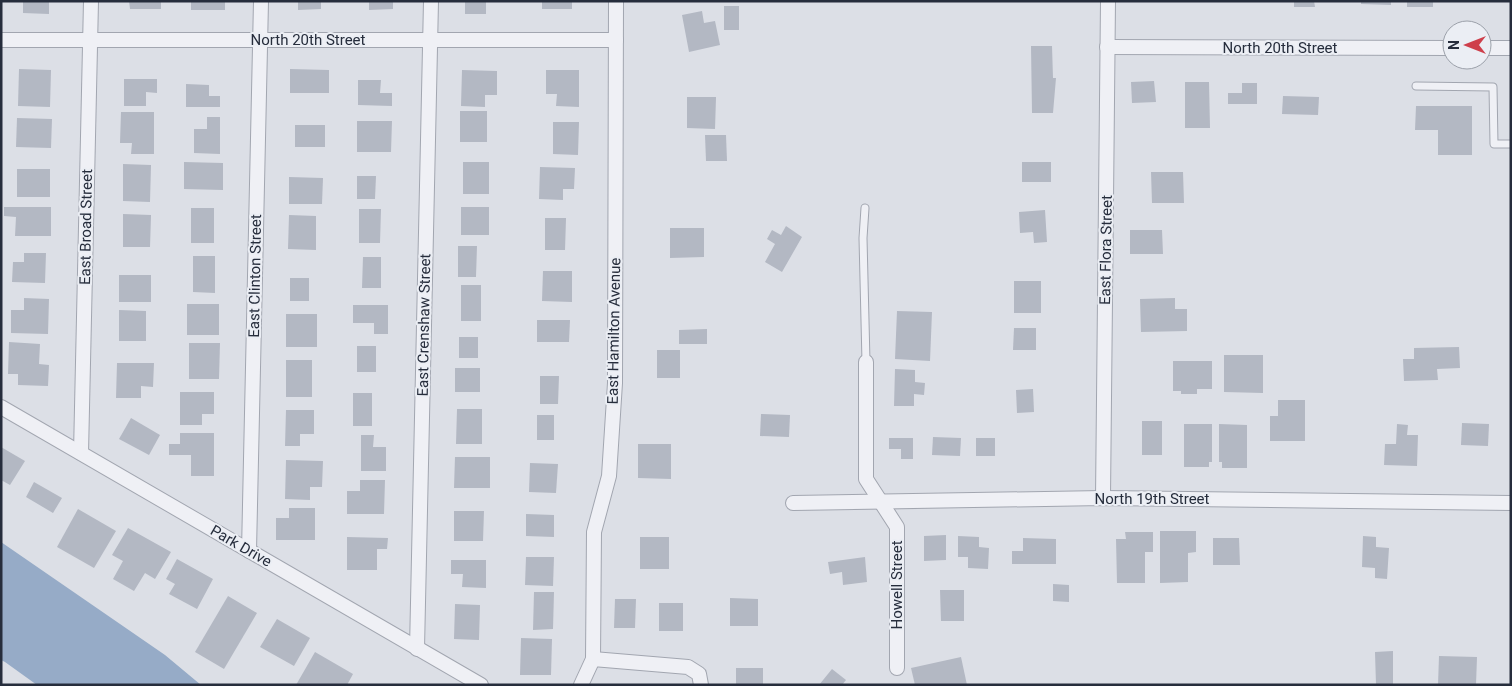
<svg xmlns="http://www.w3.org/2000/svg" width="1512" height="686" font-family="Roboto,sans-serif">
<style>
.water{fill:#96abc7}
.building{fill:#b3b8c3}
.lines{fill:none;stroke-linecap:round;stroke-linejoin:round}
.service-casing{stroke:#a2a6b0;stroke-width:9}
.minor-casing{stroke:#a2a6b0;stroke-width:16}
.service{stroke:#eff0f5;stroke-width:7}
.minor{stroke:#eff0f5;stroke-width:14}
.labels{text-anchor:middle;stroke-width:4;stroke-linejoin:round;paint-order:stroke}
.street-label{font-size:15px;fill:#262d3c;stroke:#ebeef4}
</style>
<rect width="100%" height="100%" fill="#dcdfe6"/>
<polygon class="water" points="1,542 165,655 201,685 37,685 5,662 1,660"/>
<g class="building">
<polygon points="23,1 49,1 49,14 23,13"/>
<polygon points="129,1 161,1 161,9 130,9"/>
<rect x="191" y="1" width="34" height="9"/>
<polygon points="298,1 321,1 321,9 298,10"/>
<polygon points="369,1 393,1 393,9 369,10"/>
<rect x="465" y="1" width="21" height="13"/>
<rect x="542" y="1" width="30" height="8"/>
<polygon points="1294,1 1314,1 1315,7 1294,7"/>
<polygon points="1361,1 1391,1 1391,5 1361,4"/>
<rect x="1407" y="1" width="26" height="6"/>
<rect x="724" y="6" width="15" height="24"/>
<polygon points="702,11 704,23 715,21 720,45 689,52 682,15"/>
<polygon points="1031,46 1052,46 1053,78 1056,78 1053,113 1032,113"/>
<polygon points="19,69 51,70 50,107 18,106"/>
<polygon points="290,69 329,70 329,93 290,93"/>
<polygon points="462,70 497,71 497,95 485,95 485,107 461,106"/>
<polygon points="546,70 579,70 579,107 556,106 557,94 546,94"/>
<polygon points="124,79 157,79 157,93 146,92 146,106 124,106"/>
<polygon points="358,80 381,80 380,93 392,93 392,106 358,105"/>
<polygon points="1154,81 1156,102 1132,103 1131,82"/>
<polygon points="1185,82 1209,82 1210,128 1185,128"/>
<polygon points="1242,83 1257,83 1257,104 1228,104 1228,93 1242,93"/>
<polygon points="186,84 209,85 209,96 220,96 220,107 186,107"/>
<polygon points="1283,96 1319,97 1318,115 1282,114"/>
<polygon points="687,97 716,97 715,129 687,128"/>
<polygon points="1416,106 1472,106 1472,155 1438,155 1438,130 1415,130"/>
<rect x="460" y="111" width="27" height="31"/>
<polygon points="121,112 154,112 154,154 131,154 132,143 120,143"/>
<polygon points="207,117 220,117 220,154 194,153 194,129 207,129"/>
<polygon points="17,118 52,119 51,148 16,147"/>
<polygon points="357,121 392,121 391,152 357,152"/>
<polygon points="553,122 579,122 578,155 553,154"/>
<rect x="295" y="125" width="30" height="22"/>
<polygon points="705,135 726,135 727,161 706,161"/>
<polygon points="184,162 223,163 223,190 184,189"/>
<rect x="463" y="162" width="26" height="32"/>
<rect x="1022" y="162" width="29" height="20"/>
<polygon points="123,164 151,165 150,202 123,201"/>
<polygon points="540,167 575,168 574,189 563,189 563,200 539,199"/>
<rect x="17" y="169" width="33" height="28"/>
<polygon points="1151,172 1183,172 1184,203 1152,203"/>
<polygon points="357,176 376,176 375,199 357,199"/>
<polygon points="289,177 323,178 322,204 289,204"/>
<polygon points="4,207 51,207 51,236 15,236 16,217 4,216"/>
<rect x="461" y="207" width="28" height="28"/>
<rect x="191" y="208" width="23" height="35"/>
<polygon points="359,209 381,209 380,243 359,243"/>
<polygon points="1045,210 1047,242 1034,243 1033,232 1020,233 1019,212"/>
<polygon points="123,214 151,215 150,247 123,247"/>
<polygon points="289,215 316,216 316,250 288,249"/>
<polygon points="545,218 566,218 565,250 545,250"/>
<polygon points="786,226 802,237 782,272 765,262 775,244 767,239 772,230 781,235"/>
<polygon points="670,228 704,228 704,257 670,258"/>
<polygon points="1130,230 1162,230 1163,254 1130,254"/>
<polygon points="458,246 477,246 476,277 458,277"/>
<polygon points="24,253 46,253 45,283 12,282 13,262 24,262"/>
<polygon points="193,256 215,256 215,293 193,292"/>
<polygon points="363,257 381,257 381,288 362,288"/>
<polygon points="543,271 572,271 572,302 542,301"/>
<rect x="119" y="275" width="32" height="27"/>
<rect x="290" y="278" width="19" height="23"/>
<rect x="1014" y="281" width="27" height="32"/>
<rect x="461" y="285" width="20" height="36"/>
<polygon points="24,298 49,299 48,334 11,333 11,310 24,310"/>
<polygon points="1175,298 1175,309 1187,309 1187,331 1141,332 1140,299"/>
<rect x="187" y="304" width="32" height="31"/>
<polygon points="353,305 388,305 388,334 374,334 374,323 353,323"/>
<polygon points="119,310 146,311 146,341 119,341"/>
<polygon points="897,311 932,312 930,361 895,359"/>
<rect x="286" y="314" width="31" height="33"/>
<polygon points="537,320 570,320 569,342 537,342"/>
<polygon points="1014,328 1036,328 1036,350 1013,350"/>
<polygon points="707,329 707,344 679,344 679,330"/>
<rect x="459" y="337" width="19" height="21"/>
<polygon points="9,342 40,344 39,364 49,365 48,386 18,385 18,374 8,374"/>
<polygon points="189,343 220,343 219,379 189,379"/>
<rect x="357" y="346" width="19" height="26"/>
<polygon points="1459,347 1460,368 1437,369 1438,380 1404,381 1403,359 1414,359 1414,348"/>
<rect x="657" y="350" width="23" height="28"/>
<polygon points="1224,355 1263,355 1263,393 1224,392"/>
<rect x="286" y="360" width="26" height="37"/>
<polygon points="1173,361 1212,361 1212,389 1197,389 1197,394 1181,394 1181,391 1173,391"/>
<polygon points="117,363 154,363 153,387 141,386 141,398 116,398"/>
<rect x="455" y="368" width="25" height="24"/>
<polygon points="895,369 915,370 915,382 925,383 924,395 914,394 914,406 894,406"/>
<polygon points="540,376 559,376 558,404 540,404"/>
<polygon points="1033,389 1034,412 1017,413 1016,390"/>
<polygon points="180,392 214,392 214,414 202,414 202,425 180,425"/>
<rect x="353" y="393" width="19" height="33"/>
<polygon points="1278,400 1305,400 1305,441 1270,441 1270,416 1278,416"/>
<polygon points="457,409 482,409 482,444 456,444"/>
<polygon points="286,410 314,410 314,434 300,434 300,446 285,446"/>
<polygon points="761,414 790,415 789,437 760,436"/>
<rect x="537" y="415" width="17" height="25"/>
<polygon points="131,418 160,435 149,455 119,439"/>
<rect x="1142" y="421" width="20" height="34"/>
<polygon points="1462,423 1489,424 1488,446 1461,445"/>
<polygon points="1184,424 1212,424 1212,462 1209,462 1209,467 1184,467"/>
<polygon points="1219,424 1247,425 1247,468 1222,468 1222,462 1219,462"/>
<polygon points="1397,424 1408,425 1407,435 1418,435 1417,466 1384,465 1385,444 1396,444"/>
<polygon points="180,433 214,433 214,476 191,476 191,455 169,455 169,444 180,444"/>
<polygon points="361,435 374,435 373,447 386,447 386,471 361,471"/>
<polygon points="933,437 961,438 960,456 932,455"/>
<polygon points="889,438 913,438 913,459 901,459 901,449 889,449"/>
<rect x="976" y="438" width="19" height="18"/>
<polygon points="638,444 671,444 671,479 638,478"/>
<polygon points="1,447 25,461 10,485 1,480"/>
<polygon points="455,457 490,457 490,488 454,488"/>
<polygon points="286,460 323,461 322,487 310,487 310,500 285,499"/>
<polygon points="530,463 558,464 556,493 529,492"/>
<polygon points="360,480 385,480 384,514 347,514 347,491 360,491"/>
<polygon points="34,482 62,498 53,513 26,497"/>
<polygon points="289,508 315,508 315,540 276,540 276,518 289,518"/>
<polygon points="78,509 116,531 94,568 57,547"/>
<polygon points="454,511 484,511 483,541 454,541"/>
<polygon points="526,514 554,515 554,537 526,536"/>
<polygon points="128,528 171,552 155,579 145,573 134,591 113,579 123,561 112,555"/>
<polygon points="1160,531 1196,531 1196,552 1188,553 1188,582 1160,583"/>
<polygon points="1125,532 1153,532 1153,552 1145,552 1145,583 1117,583 1116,539 1126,539"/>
<polygon points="946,535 946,560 924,561 924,536"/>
<polygon points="958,536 979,537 979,547 989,548 988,569 968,568 968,557 958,557"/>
<polygon points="1363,536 1376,537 1376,547 1389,548 1387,579 1375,578 1375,568 1362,567"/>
<polygon points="347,537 388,538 387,549 377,549 377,570 347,570"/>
<rect x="640" y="537" width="29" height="32"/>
<polygon points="1023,538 1056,539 1056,564 1012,564 1012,551 1023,551"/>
<polygon points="1213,538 1239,538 1240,565 1213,565"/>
<polygon points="526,557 554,557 553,586 525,585"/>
<polygon points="865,557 867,582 843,585 842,572 830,574 828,562"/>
<polygon points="177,559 213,579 197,609 169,594 175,584 166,579"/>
<polygon points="451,560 486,560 486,588 462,587 463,574 451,574"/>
<polygon points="1053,584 1069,585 1069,602 1053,601"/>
<polygon points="940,590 964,590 964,621 941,621"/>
<polygon points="534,592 554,592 553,629 533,630"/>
<polygon points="228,596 257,613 224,669 195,652"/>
<polygon points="730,598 758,599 758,626 730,626"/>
<polygon points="615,599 636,599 635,628 614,628"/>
<rect x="659" y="603" width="24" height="28"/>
<polygon points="455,604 480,605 479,640 454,639"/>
<polygon points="277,619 310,638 294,666 260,647"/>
<polygon points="521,638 552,639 551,675 520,675"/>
<polygon points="1393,651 1393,685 1376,685 1375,652"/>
<polygon points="315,652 353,674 347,685 296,685"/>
<polygon points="1439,656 1477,657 1476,685 1438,685"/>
<polygon points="961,657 967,685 915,685 911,668"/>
<rect x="736" y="668" width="27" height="17"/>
<polygon points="832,669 846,680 842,685 819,685"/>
</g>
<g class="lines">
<defs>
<g id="service">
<polyline points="1416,86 1493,87 1494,144 1511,144"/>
<polyline points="865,208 863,238 866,362"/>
</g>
<g id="minor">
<polyline points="1,40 616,40"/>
<polyline points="1107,47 1452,48"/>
<polyline points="1482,48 1511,48"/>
<polyline points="866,362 866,479 897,527 897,668"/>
<polyline points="1,407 481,685"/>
<polyline points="81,453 91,1"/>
<polyline points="1103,498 1108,1"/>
<polyline points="793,503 1103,498 1511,503"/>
<polyline points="249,551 261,1"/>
<polyline points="417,649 431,1"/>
<polyline points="593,659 688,667 699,674 701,685"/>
<polyline points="581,685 593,659 594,532 609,476 615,383 616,1"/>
</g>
</defs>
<use href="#service" class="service-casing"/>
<use href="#minor" class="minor-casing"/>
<use href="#service" class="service"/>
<use href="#minor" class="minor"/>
</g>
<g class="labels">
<g class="street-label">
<text x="308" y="45">North 20th Street</text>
<text x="1280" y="53">North 20th Street</text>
<text transform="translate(86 227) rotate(-89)" y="5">East Broad Street</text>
<text transform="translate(1106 250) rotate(-89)" y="5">East Flora Street</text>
<text transform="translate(255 276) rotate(-89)" y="5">East Clinton Street</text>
<text transform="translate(424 325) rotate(-89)" y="5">East Crenshaw Street</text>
<text transform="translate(614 331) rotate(-89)" y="5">East Hamilton Avenue</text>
<text x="1152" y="504">North 19th Street</text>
<text transform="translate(241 546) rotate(30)" y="5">Park Drive</text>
<text transform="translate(897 585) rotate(-90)" y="5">Howell Street</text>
</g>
</g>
<rect width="1512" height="686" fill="none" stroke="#262d3c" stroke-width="5"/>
<g transform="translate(1467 45) rotate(270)"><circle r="24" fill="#ebeef4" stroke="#9ca1aa"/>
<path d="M0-4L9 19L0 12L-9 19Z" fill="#ce3f4b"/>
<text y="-8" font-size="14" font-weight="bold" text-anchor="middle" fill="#262d3c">N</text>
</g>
</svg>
